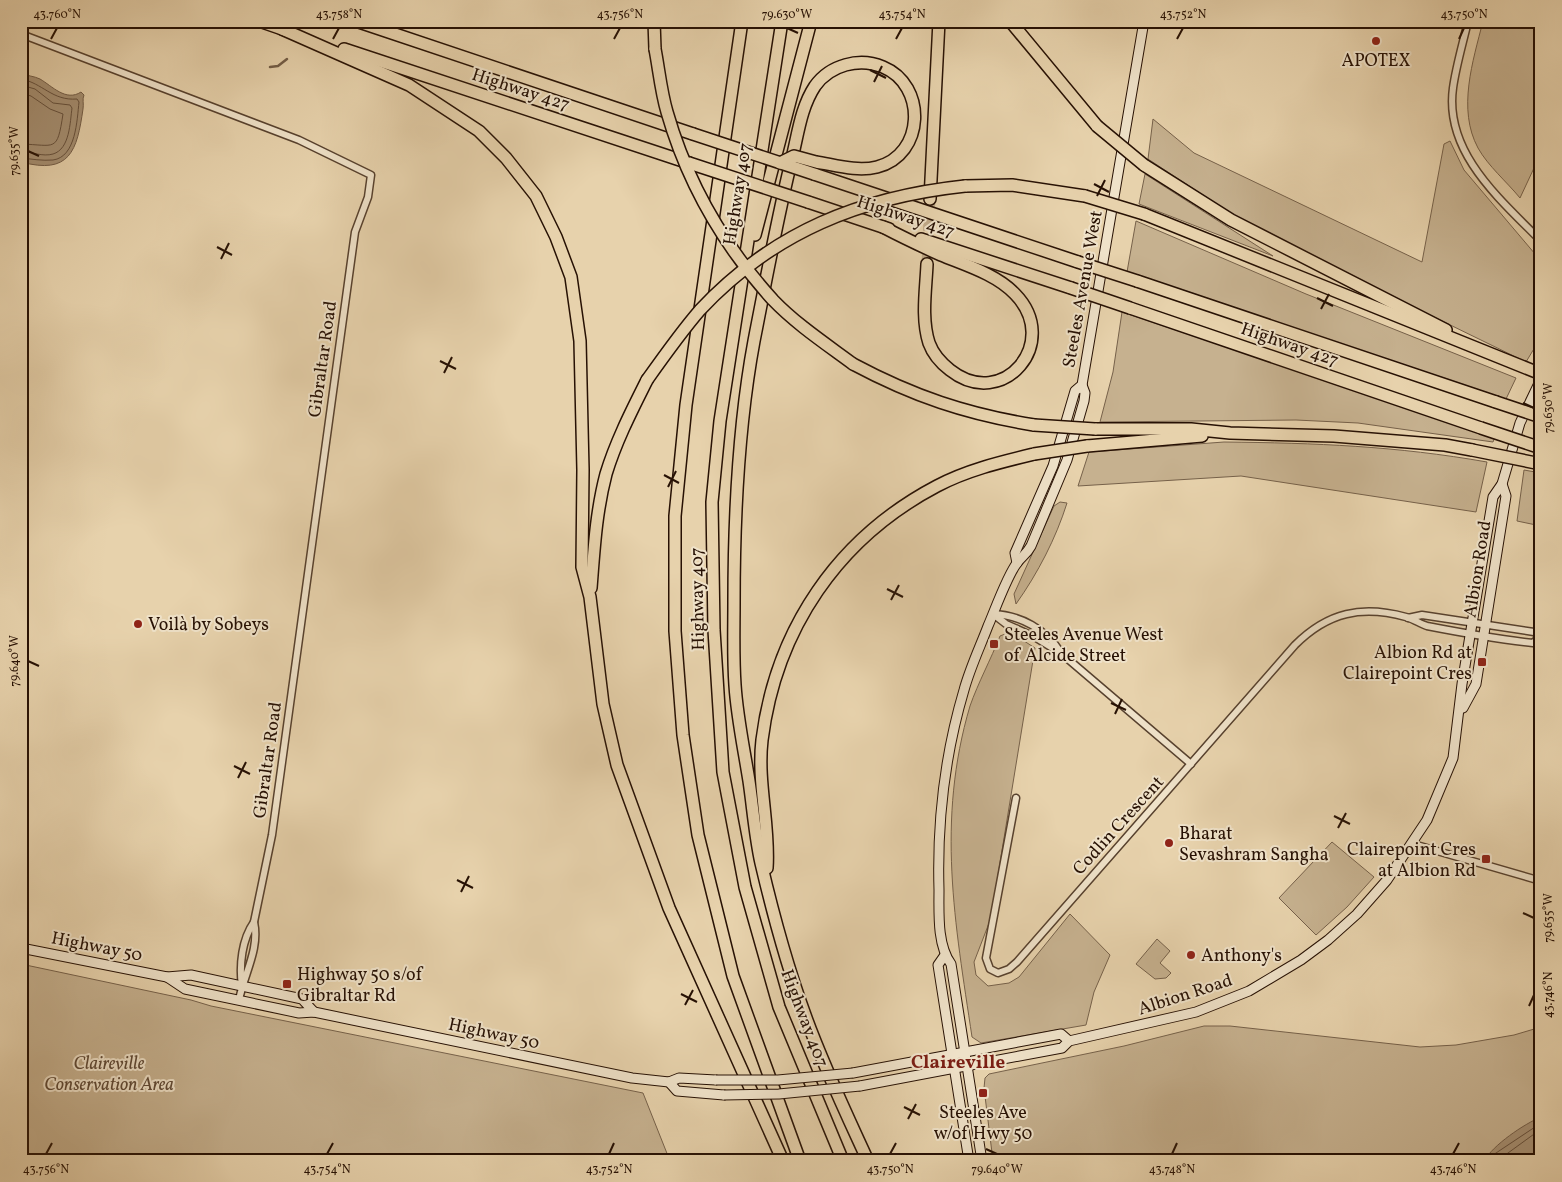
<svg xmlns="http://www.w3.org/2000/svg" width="1562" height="1182" font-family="Vollkorn,serif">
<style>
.green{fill:#c6b18f;stroke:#76614a}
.water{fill:#a69073;stroke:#735d47}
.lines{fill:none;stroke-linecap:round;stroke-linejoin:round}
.shore{stroke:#66503c;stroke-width:1}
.stream{stroke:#735d47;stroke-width:2.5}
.motorway-tunnel{stroke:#c1ab8a;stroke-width:11;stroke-dasharray:11 5.5;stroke-linecap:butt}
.minor-casing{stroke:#57412e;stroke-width:9}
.secondary-casing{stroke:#271104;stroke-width:11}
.motorway-casing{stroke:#271104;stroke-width:14}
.minor{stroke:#efe2c9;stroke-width:6}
.secondary{stroke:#efe2c9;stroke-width:9}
.motorway{stroke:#e7d2ac;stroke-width:11}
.secondary-bridge-casing{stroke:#271104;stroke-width:11;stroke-linecap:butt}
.motorway-bridge-casing{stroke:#271104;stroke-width:14;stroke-linecap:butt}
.secondary-bridge{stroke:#efe2c9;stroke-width:9}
.motorway-bridge{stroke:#e7d2ac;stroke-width:11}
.ticks{fill:none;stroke:#271104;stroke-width:2}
.poi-dot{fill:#8f2418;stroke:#efe2c9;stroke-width:2}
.labels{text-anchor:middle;stroke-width:4;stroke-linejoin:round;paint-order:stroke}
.poi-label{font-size:18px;fill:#271104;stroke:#efe2c9;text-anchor:start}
.street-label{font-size:18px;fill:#271104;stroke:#efe2c9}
.park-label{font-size:18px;font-style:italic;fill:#5f4935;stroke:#efe2c9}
.neighbourhood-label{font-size:19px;font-weight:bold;fill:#7a1f14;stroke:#efe2c9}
.neatline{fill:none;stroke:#271104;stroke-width:2}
.ticks-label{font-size:12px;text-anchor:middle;fill:#271104}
</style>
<rect width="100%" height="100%" fill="#e7d2ac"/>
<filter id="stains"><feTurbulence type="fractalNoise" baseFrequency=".004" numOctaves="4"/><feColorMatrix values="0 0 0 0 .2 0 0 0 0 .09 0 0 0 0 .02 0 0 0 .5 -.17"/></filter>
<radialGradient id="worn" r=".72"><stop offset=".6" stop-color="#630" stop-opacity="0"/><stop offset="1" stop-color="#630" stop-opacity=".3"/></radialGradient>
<g class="green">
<path d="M 1483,21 L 1541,21 L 1541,153 L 1520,198 C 1507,182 1488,166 1478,148 C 1457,109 1473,61 1483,21 Z"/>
<polygon points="1153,119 1194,153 1422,262 1444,144 1450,141 1464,170 1541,261 1541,337 1526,362 1399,300 1232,214 1148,159"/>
<polygon points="1145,174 1273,256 1139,204"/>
<polygon points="1136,221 1306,294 1516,378 1506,399 1127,272"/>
<polygon points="1122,312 1495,437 1493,442 1358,423 1296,420 1100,422 1113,372"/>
<path d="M 1224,442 C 1316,443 1396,446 1487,462 L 1476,512 L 1241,476 L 1078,486 L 1089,452 Z"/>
<polygon points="1524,470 1541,473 1541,526 1517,521"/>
<path d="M 1060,502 L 1067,503 C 1056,538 1038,573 1016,604 L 1014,594 L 1054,506 Z"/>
<path d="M 1005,634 L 1021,639 L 1035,648 L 991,918 L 974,962 L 976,975 L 988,986 L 1009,983 L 1019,977 L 1070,914 L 1110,955 L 1094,992 L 1086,1025 L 981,1043 L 972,1037 C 955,923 936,821 970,706 C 978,683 991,659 1000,636 Z"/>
<polygon points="1332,842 1374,877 1347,907 1316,935 1279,898"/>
<polygon points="1157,939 1170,951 1160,963 1171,973 1166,978 1155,979 1136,964"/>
<polygon points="21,964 191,1000 211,1006 643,1093 670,1161 21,1161"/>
<polygon points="1204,1026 1230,1026 1420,1047 1456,1045 1514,1035 1541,1027 1541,1161 993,1161 984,1088 985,1078 989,1074 1124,1046"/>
</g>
<g class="water">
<path d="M 21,73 C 27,76 34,76 40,79 C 52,86 66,102 81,92 L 84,95 C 82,99 84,104 83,109 C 77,151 70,175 21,162 Z"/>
<path d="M 1541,1117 L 1541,1161 L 1484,1161 C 1493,1145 1524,1124 1541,1117 Z"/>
</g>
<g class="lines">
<g class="shore">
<path d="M 21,79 C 43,83 52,101 77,99 L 79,102 C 77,120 76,157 53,160 C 42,161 32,159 21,158"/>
<path d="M 21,85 L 35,89 L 53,103 L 70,105 L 72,108 C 70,122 70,149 53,154 C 43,157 31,152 21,151"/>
<path d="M 21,93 L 31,96 L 50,109 L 63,114 C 57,153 56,145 21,144"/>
<polyline points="1490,1161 1493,1155 1541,1123"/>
<polyline points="1497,1161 1541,1129"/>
</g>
<polyline class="stream" points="270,67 278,66 287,59"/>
<polyline class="motorway-tunnel" points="927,264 930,199"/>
<defs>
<g id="minor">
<path d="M 1468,21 C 1463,43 1456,66 1453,88 C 1444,153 1501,200 1541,241"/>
<path d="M 21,34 L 299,140 L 371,175 L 368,197 L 355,232 L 272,835 L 254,922 C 242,939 239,965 242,986"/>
<polyline points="993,614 1006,624 1033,636 1062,654 1191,764"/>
<path d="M 993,614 C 1020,615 1046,629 1061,653"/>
<polyline points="1408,618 1422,615 1534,632 1541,637"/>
<path d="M 1016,798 L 986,958 L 990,969 L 998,973 L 1009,969 L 1017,962 L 1295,645 C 1328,612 1362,605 1406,617 C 1414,619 1420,624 1427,626 C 1463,633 1497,639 1533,643 L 1540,637"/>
<polyline points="1413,844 1541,881"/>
<path d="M 239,1000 C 244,974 260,949 254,922"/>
</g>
<g id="secondary">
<polyline points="1017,563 1015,553 1053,466 1075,391 1082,385 1144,21"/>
<polyline points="1463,708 1476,684 1506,496 1502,484"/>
<polyline points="21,948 167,977 191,975 302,999 314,1012"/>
<polyline points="945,955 938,965 969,1161"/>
<polyline points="167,977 185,989 299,1013 314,1012 632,1078 669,1082 679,1078 716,1080"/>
<polyline points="853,1073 1061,1034 1069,1041"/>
<polyline points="669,1082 677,1091 724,1095"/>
<polyline points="860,1086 1062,1048 1069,1041 1196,1012 1249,991 1301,960 1328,940 1357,914 1387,880 1427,820 1453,758 1462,684 1493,497 1502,484 1520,423 1541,379"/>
<path d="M 982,1161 L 951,964 C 937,945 939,913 939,890 C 937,823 945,754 964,690 C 970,668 980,647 988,626 C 995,610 1007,576 1017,563 C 1022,556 1026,555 1031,546 L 1067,460 L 1084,401 L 1085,393 L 1082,385"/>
</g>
<g id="motorway">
<polyline points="259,21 288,31"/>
<polyline points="356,21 693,134"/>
<polyline points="654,21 655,49"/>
<polyline points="742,21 686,405 675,516 675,631 683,735 698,835 733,976 800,1161"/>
<polyline points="782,21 720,421 712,502 714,630 723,772 745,887 779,1007 843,1161"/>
<polyline points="1010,21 1097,126"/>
<polyline points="282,29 409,85 479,131 506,158 536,196 556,237 571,277 580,341 583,470 582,567 590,597 603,704 617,765 669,908 783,1161"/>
<polyline points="344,49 689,163"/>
<path d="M 816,162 C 835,165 857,172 877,167 C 925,155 927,85 883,67 C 859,57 830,65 815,86 C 801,107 798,134 792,158 C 777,219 766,280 754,341 C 738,427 734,514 734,602 C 734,629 733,657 735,685 C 737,717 744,749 749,781 C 753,808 755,836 761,863 C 773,914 787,966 805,1015 C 823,1065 846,1113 868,1161"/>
<polyline points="1144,165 1231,220 1446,330"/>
<polyline points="814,174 1078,262"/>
<polyline points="965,186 1012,185 1085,196"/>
<polyline points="930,199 939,21"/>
<polyline points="808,202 889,229"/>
<polyline points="1144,214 1541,374"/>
<path d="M 883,227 C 902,237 921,246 941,255 C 965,265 996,274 1015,294 C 1062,342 1003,412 950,370 C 941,363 933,354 929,343 C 921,318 926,289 927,264"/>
<polyline points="755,235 811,21"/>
<polyline points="921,239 1071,288"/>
<polyline points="1137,281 1496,402"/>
<polyline points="1130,308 1481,428"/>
<path d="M 853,364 C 913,396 966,414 1034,425"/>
<polyline points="1095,429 1191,429 1230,433 1334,436 1445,445 1472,450"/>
<polyline points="1087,446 1202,436"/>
<path d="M 591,588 C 594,550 596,512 606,474 C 616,441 632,410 647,380"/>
<path d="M 767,868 C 770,825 757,783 762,740 C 776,629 838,538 937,486 C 967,470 1001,462 1034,454"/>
</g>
</defs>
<use href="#minor" class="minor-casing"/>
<use href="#secondary" class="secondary-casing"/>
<use href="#motorway" class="motorway-casing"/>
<use href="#minor" class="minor"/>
<use href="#secondary" class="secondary"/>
<use href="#motorway" class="motorway"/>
<defs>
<g id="secondary-bridge">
<polyline points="716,1080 778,1080 853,1073"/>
<polyline points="724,1095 779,1094 860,1086"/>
</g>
<g id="motorway-bridge">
<path d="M 655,49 C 659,70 661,92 667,112 C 687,182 724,246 773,300 C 796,324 826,344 853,364"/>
<polyline points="1097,126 1144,165"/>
<polyline points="693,134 814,174"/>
<polyline points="689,163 808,202"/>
<polyline points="780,163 794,156 816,162"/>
<polyline points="1085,196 1144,214"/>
<polyline points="1078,262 1137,281"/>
<polyline points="1071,288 1130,308"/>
<path d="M 647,380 C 664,356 681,332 700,310 C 773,232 861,197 965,186"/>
<polyline points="1496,402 1541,417"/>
<polyline points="1034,425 1095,429"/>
<polyline points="1481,428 1541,448"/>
<polyline points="1472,450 1541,464"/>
<polyline points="1034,454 1087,446"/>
</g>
</defs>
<use href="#secondary-bridge" class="secondary-bridge-casing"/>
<use href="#motorway-bridge" class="motorway-bridge-casing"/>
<use href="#secondary-bridge" class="secondary-bridge"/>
<use href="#motorway-bridge" class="motorway-bridge"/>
</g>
<path class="ticks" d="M 787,28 L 798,33M 51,39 L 57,28M 333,39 L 339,28M 614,39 L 620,28M 896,39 L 902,28M 1177,39 L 1183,28M 1459,39 L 1464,28M 870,70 L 886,78M 874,82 L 882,66M 28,151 L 39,156M 1094,184 L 1109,192M 1097,196 L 1105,180M 217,247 L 232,255M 221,259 L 229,243M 1317,298 L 1333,306M 1321,309 L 1329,294M 440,361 L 456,369M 444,373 L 452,357M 1523,403 L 1534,408M 664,475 L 679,483M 668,487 L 676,471M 887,589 L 903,597M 891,600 L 899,585M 28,661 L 39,666M 1111,703 L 1126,710M 1115,714 L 1122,699M 234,766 L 250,774M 238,778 L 246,762M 1334,816 L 1350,824M 1338,828 L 1346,813M 457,880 L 473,888M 461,892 L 469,876M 1523,913 L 1534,918M 681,994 L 697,1002M 685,1005 L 693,990M 1529,1006 L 1534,995M 904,1107 L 920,1115M 908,1119 L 916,1104M 986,1149 L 997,1154M 46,1154 L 52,1143M 327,1154 L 333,1143M 609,1154 L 614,1143M 890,1154 L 896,1143M 1172,1154 L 1177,1143M 1453,1154 L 1459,1143"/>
<g class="poi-dot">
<circle cx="1376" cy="41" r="5"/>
<circle cx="138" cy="624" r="5"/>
<rect x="989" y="639" width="10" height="10" rx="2.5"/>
<rect x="1477" y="657" width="10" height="10" rx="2.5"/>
<circle cx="1169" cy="843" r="5"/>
<rect x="1481" y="854" width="10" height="10" rx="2.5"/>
<circle cx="1191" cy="955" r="5"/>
<rect x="282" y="979" width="10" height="10" rx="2.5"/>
<rect x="978" y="1088" width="10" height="10" rx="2.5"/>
</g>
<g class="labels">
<g class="poi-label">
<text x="1376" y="66" text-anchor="middle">APOTEX</text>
<text x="148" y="630">Voilà by Sobeys</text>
<text x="1004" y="640">Steeles Avenue West<tspan x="1004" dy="21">of Alcide Street</tspan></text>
<text x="1472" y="658" text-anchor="end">Albion Rd at<tspan x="1472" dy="21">Clairepoint Cres</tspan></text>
<text x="1179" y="839">Bharat<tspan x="1179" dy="21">Sevashram Sangha</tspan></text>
<text x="1476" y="855" text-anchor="end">Clairepoint Cres<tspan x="1476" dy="21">at Albion Rd</tspan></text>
<text x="1201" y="961">Anthony's</text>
<text x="297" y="980">Highway 50 s/of<tspan x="297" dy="21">Gibraltar Rd</tspan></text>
<text x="983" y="1118" text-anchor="middle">Steeles Ave<tspan x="983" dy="21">w/of Hwy 50</tspan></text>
</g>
<g class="street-label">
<text transform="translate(521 89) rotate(18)" y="6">Highway 427</text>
<text transform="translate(737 194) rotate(-81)" y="6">Highway 407</text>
<text transform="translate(906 216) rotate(18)" y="6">Highway 427</text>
<text transform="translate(1082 289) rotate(-80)" y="6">Steeles Avenue West</text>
<text transform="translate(1290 344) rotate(19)" y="6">Highway 427</text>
<text transform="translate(322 359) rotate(-82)" y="6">Gibraltar Road</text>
<text transform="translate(1477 569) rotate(-81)" y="6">Albion Road</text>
<text transform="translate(697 599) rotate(-91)" y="6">Highway 407</text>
<text transform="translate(267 760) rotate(-82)" y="6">Gibraltar Road</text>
<text transform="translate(1118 825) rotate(-48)" y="6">Codlin Crescent</text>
<text transform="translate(97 946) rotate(11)" y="6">Highway 50</text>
<text transform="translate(1185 994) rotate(-18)" y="6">Albion Road</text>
<text transform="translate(805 1018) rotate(69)" y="6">Highway 407</text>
<text transform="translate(494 1033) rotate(12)" y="6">Highway 50</text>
</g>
<g class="park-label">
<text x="109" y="1069">Claireville<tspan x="109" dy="21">Conservation Area</tspan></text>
</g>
<g class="neighbourhood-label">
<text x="958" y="1068">Claireville</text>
</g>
</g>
<rect width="1562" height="1182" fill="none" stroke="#e7d2ac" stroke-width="55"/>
<rect x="28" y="28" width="1506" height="1126" class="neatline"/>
<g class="ticks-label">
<text x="57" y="18">43.760°N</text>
<text x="339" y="18">43.758°N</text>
<text x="620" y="18">43.756°N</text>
<text x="787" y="18">79.630°W</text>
<text x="902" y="18">43.754°N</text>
<text x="1183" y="18">43.752°N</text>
<text x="1464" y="18">43.750°N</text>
<text transform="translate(14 151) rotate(-90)" y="4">79.635°W</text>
<text transform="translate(1548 408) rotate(-90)" y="4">79.630°W</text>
<text transform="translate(14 661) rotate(-90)" y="4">79.640°W</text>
<text transform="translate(1548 918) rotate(-90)" y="4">79.635°W</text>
<text transform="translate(1548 995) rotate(-90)" y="4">43.746°N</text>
<text x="46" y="1173">43.756°N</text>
<text x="327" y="1173">43.754°N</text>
<text x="609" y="1173">43.752°N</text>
<text x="890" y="1173">43.750°N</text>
<text x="997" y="1173">79.640°W</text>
<text x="1172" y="1173">43.748°N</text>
<text x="1453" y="1173">43.746°N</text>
</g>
<rect width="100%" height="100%" filter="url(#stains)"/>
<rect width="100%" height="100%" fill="url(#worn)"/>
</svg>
